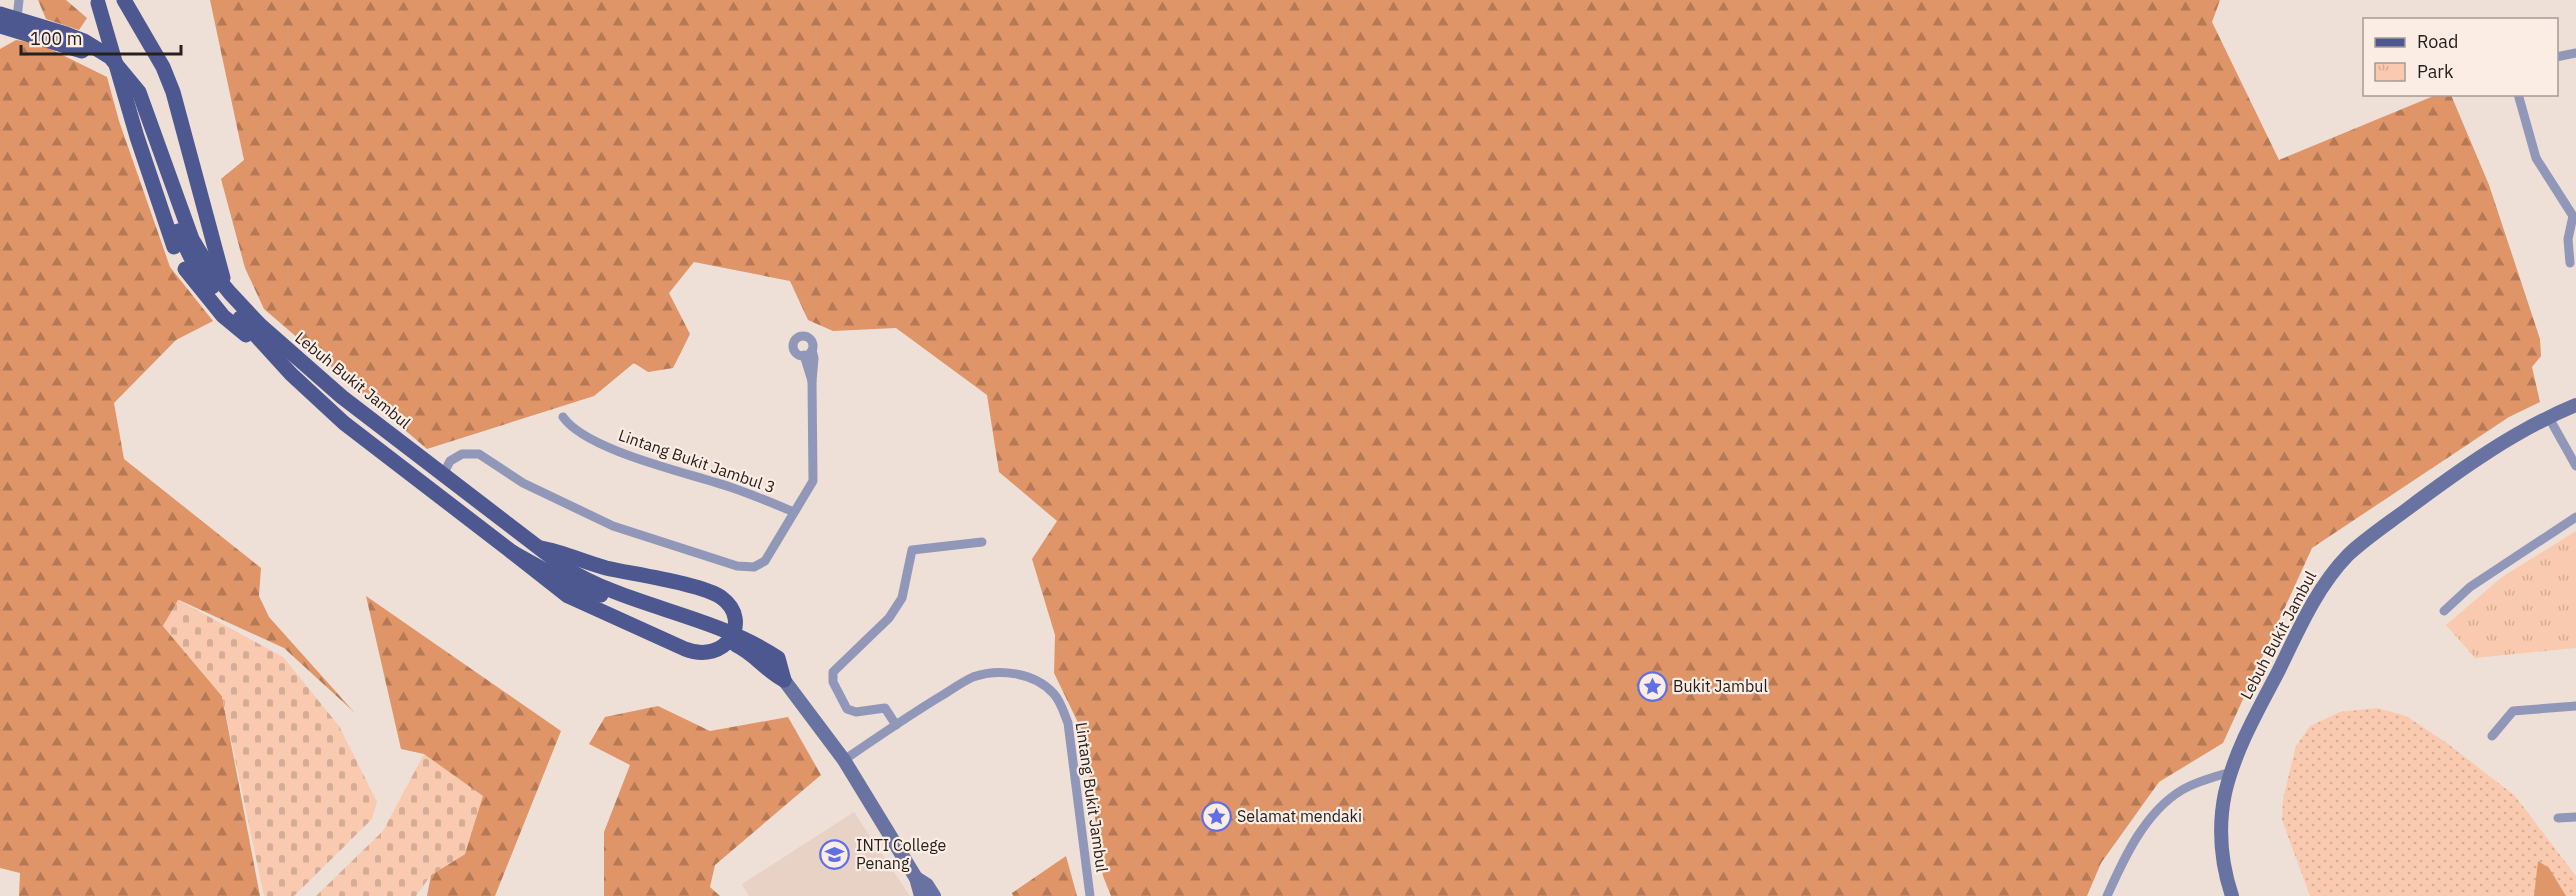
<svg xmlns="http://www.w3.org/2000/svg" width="2576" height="896" font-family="'IBM Plex Sans',sans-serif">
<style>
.built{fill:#e8d2c5}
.grass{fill:url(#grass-dots)}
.forest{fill:url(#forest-firs)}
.cemetery{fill:url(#cemetery-stones)}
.park{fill:url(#park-tufts)}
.water{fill:#df9668}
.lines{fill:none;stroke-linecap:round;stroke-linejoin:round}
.stream{stroke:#df9668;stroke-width:3}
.street{stroke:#9097b8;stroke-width:9}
.secondary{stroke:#6973a1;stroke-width:14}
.primary{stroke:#4e5890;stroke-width:15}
.primary-bridge{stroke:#4e5890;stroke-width:15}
.labels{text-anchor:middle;stroke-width:4.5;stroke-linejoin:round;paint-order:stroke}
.street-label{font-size:16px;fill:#26211e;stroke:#fbece4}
.poi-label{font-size:16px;fill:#26211e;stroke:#fbece4;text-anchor:start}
</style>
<defs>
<pattern id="grass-dots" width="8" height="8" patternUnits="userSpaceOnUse" patternTransform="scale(1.5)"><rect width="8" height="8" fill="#f9caaf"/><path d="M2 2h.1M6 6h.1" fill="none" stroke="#d5ad96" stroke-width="1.8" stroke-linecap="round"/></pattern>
<pattern id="forest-firs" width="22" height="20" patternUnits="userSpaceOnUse" patternTransform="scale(1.5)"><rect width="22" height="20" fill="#df9568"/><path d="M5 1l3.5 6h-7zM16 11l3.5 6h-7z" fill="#b57955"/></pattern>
<pattern id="cemetery-stones" width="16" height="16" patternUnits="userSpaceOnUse" patternTransform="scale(1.5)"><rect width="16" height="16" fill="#f9caaf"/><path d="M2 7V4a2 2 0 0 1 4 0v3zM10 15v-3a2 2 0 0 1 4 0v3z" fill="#d5ad96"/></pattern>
<pattern id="park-tufts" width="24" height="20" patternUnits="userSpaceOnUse" patternTransform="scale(1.5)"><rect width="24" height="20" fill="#f9caaf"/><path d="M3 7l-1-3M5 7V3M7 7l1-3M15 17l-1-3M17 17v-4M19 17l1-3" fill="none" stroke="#d5ad96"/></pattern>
</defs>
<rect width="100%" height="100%" fill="#eedfd7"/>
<polygon class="built" points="854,812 910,896 749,896 742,884"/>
<polygon class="grass" points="2377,708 2406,716 2448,744 2515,796 2576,876 2576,896 2310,896 2282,820 2283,799 2296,746 2310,726 2340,712"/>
<g class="forest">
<polygon points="38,0 66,0 87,18 79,30 46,19"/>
<polygon points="210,0 2220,0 2212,22 2279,160 2436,95 2451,95 2489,185 2540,339 2541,356 2532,367 2540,402 2509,417 2312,548 2223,743 2159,782 2101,863 2087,896 1111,896 1103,876 1084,735 1054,673 1055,635 1032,559 1057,521 999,472 987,395 896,328 833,331 808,320 790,281 694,262 669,293 690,334 673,368 648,372 634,363 594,396 427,449 264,309 245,268 221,179 244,160"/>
<polygon points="16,40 40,44 107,77 119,121 170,267 213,321 176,340 114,403 124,459 261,568 259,596 269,617 354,712 284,648 179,600 163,626 222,696 260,896 19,896 20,873 0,868 0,49"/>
<polygon points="366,596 561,731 495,896 427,896 431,875 465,854 424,754 401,749"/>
<polygon points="658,706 710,731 788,717 821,775 715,865 710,887 720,896 604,896 604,832 630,765 589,744 605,717"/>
<polygon points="1066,856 1077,896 1013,896 1012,893"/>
</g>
<g class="cemetery">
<polygon points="178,600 283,657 339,726 377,802 372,819 294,896 264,896 222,696 163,626"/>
<polygon points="424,754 483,796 465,854 431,875 416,896 316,896 383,831"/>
</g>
<polygon class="park" points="2576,531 2576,648 2475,658 2446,625 2502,577"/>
<polygon class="water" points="2538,861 2549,868 2566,896 2534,896"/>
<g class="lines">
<polyline class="stream" points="1111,497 1134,493"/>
<g class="street">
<polyline points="17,18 19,0"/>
<polyline points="2556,57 2576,53"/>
<polyline points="2518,94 2536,158 2573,216 2568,239 2570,263"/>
<circle cx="803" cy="346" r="10"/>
<polyline points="804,355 812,381 814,358 812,350"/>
<polyline points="2548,416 2576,466"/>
<path d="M 563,417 C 587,451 689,473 730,487 C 751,494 772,503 794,512"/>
<polyline points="443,475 450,461 462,454 479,454 523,483 613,526 737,566 754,567 765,561 813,481 812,381"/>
<polyline points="2444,611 2470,587 2576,517"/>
<polyline points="896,725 885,708 856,712 847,709 833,682 833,672 889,618 902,598 912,550 982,542"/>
<polyline points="2492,736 2513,711 2576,706"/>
<path d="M 844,760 C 876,738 908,716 941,696 C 951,690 962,682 973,677 C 998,668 1035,672 1054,694 C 1061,702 1064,713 1068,723 L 1090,896"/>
<polyline points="2558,818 2576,817"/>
<path d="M 2107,896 C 2124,858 2145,812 2182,790 C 2197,781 2214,777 2231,772"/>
</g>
<g class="secondary">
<polyline points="784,680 844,760 916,878 921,896"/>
<polyline points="916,878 927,885 934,896"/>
<path d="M 2232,896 C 2221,863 2218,827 2225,793 C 2235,750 2258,710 2278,672 C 2298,631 2316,588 2348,555 C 2366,538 2386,525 2406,510 C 2458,471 2515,430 2576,405"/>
</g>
<g class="primary">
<polyline points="124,0 163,67 173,92 223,278"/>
<path d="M 0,14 L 66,34 L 84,41 L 110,57 L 139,92 L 192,239 L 210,269 L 230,293 L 260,325 L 342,397 L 564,567 C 630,608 712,614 778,658 L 784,680"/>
<polyline points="0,26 82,51"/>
<polyline points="178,231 196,268 212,287"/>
<polyline points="185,269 223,316 246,335"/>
<polyline points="240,318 291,374 344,423 512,552 571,585 601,595"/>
<path d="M 736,645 C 755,654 766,671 784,680"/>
</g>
<g class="primary-bridge">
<polyline points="98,3 137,137 174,247"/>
<path d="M 512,552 L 568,596 L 685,649 C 726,665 753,621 722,598 C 704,584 632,574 606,568 C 584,562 563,552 540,548"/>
</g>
</g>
<defs>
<symbol id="sight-ring" viewBox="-11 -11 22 22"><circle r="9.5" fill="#fbece4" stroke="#616fe7" stroke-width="1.5"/><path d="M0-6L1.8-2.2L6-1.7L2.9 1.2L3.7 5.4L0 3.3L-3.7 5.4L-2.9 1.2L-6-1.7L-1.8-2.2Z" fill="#616fe7"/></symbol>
<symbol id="university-ring" viewBox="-11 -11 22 22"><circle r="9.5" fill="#fbece4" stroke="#616fe7" stroke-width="1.5"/><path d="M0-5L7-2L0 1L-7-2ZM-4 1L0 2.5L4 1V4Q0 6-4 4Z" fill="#616fe7"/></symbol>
</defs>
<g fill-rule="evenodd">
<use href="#sight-ring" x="1636" y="670" width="33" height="33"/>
<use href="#sight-ring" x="1200" y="800" width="33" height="33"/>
<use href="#university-ring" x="818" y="838" width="33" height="33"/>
</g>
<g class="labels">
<g class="street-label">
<text transform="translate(353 380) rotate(39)" y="6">Lebuh Bukit Jambul</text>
<text transform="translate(697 461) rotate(19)" y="6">Lintang Bukit Jambul 3</text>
<text transform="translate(2278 635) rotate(-62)" y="6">Lebuh Bukit Jambul</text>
<text transform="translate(1092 797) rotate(82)" y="6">Lintang Bukit Jambul</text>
</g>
<g class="poi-label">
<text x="1673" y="692">Bukit Jambul</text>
<text x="1237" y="822">Selamat mendaki</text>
<text x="856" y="851">INTI College<tspan x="856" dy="18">Penang</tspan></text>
</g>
</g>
<rect x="2363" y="18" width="195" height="78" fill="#fbece4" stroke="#a69b95" stroke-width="1.5"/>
<rect x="2375" y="38" width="30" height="9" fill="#4e5890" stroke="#a69b95" stroke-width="1.5"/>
<text x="2417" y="48" font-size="18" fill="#26211e">Road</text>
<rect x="2375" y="63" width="30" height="18" fill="url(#park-tufts)" stroke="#a69b95" stroke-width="1.5"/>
<text x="2417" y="78" font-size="18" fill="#26211e">Park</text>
<path d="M21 45v9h160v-9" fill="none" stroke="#26211e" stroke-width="3"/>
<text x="30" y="45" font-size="18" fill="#26211e" stroke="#fbece4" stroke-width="4.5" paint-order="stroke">100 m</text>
</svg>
